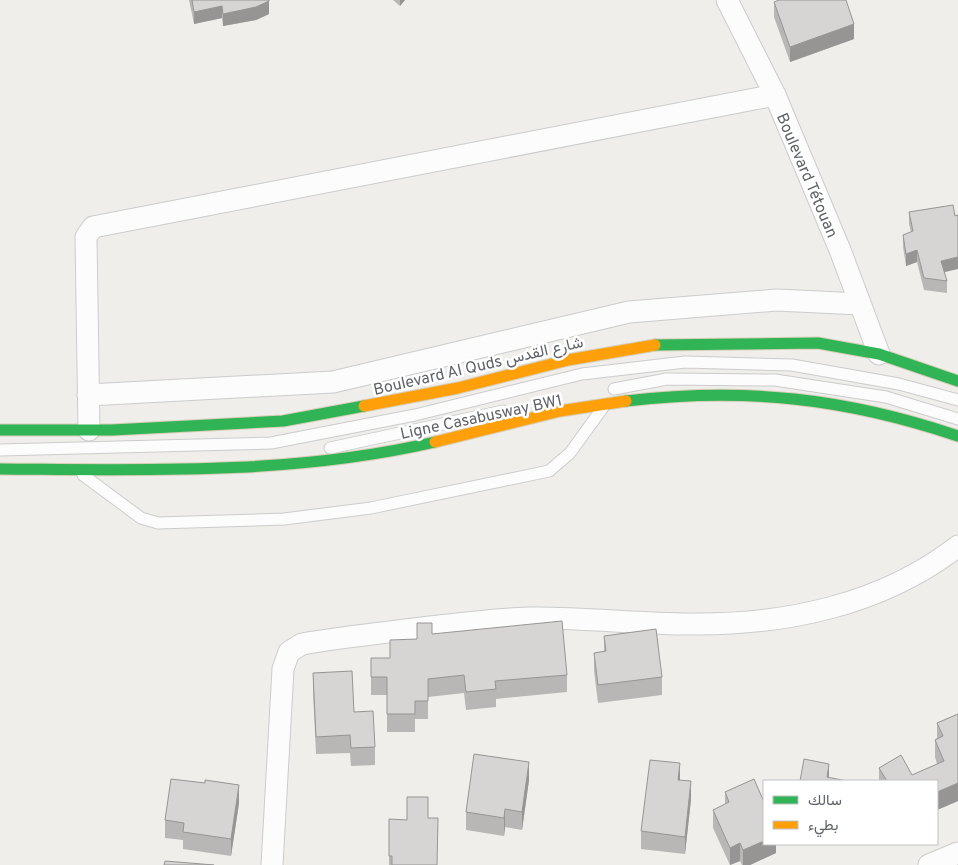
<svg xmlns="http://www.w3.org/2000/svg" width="958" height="865" font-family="Overpass,Vazirmatn,sans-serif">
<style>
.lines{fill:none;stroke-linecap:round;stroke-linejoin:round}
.lane-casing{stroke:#cbcccc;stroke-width:13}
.street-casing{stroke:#cbcccc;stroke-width:23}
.fast-casing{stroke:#d7ceb8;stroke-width:13}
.slow-casing{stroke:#d7ceb8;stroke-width:13}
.lane{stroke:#fdfcfc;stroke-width:11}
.street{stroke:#fdfcfc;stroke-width:21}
.fast{stroke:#30b455;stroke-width:11}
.slow{stroke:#ff9f0a;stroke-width:11}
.wall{fill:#b8b7b5}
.shaded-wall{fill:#969594}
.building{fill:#d6d5d3;stroke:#969594}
.labels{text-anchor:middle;stroke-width:5;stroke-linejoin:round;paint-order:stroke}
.street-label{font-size:16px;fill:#5f6368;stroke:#fff}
</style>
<rect width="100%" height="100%" fill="#efeeea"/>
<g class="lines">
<defs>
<g id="lane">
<polyline points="614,389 667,379 775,380 886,397 958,419"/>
<polyline points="330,448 503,411"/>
<polyline points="0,450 271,443 415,415 582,374 685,362 792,365 899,384 958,400"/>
<polyline points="83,475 141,518 158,523 284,519 371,508 549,471 570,453 604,406"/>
</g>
<g id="street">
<polyline points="727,0 775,95 840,250 879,354"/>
<polyline points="88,395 333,382 629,312 777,300 860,304"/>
<polyline points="89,430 86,237 93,227 775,95"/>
<path d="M 272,865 L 283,669 L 289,652 L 302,644 C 342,637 382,633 422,628 C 457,624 493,619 528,618 C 582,617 636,624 691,624 C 785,625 882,605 958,546"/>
<polyline points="929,865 958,853"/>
</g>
<g id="fast">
<polyline points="655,345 818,343 879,354 958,381"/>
<path d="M 626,401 C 744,387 845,398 958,436"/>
<polyline points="0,430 112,430 283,421 364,406"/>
<path d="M 0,469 C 145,470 293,475 435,442"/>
</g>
<g id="slow">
<polyline points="364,406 458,388 568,360 655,345"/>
<polyline points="435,442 560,411 626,401"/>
</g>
</defs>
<use href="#lane" class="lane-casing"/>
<use href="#street" class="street-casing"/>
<use href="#fast" class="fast-casing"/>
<use href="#slow" class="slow-casing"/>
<use href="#lane" class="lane"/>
<use href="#street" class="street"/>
<use href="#fast" class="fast"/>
<use href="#slow" class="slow"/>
</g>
<g class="wall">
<polygon points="189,0 269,0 269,14 256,20 223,26 222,18 194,24"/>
<polygon points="393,0 405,0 400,6"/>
<polygon points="774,2 854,39 790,62 774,17"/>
<polygon points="909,212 944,272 947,281 947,293 924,290 917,262 906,266 903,247 903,235 911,232 909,224"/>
<polygon points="432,634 567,675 567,692 496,699 496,707 466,710 464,693 428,697 428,719 415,719 415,732 387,732 387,695 371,695 371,658 390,658 417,639"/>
<polygon points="604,636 662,677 662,695 598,703 594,671 594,653 604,651"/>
<polygon points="313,673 354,712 375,747 375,765 351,766 350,753 316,754 313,691"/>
<polygon points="958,714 958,801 937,810 937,781 879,781 879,768 912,775 937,764 935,757 935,740 937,738 937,723"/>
<polygon points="529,780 522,830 505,827 504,836 466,830 466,812"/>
<polygon points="725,792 776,844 776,853 750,865 742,865 740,861 730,865 713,828 713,810 725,805"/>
<polygon points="691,799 685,854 641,849 641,831"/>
<polygon points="239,803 231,856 183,849 183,840 165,838 165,820"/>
<polygon points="428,818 437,865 389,865 389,819 407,820"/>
</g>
<g class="shaded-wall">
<polygon points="400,0 405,0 400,6"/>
<polygon points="269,1 269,14 256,20 223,26 223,14"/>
<polygon points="222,6 222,18 194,24 194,12"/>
<polygon points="854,24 854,39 790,62 790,47"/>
<polygon points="917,250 917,262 906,266 906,254"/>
<polygon points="958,257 958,269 941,273 941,261"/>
<polygon points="529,762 529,780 522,830 522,812"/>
<polygon points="680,763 680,781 678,780"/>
<polygon points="829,764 829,781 827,777"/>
<polygon points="691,781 691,799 685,854 685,837"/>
<polygon points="958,783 958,801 937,810 937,792"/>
<polygon points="239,785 239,803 231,856 231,839"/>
<polygon points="505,809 505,827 504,836 504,818"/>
<polygon points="764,841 764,844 776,844 776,853 750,865 743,865 743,850"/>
<polygon points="740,843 740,861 730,865 730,848"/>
</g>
<g class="building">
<polygon points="192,0 269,0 269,1 256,7 223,14 222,6 194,12"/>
<polygon points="779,0 846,0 854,24 790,47 774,2"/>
<polygon points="953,205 955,216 958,215 958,257 941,261 947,281 924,278 917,250 906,254 903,235 913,231 909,212"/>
<polygon points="562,621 567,675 495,681 496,689 466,692 464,675 428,679 428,701 415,701 415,714 387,714 387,677 371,677 371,658 390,658 390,640 417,639 417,623 432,623 432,634"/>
<polygon points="656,629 662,677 598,685 594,653 606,651 604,636"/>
<polygon points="352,671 354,712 373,711 375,747 351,748 350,735 316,737 313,673"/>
<polygon points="958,714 958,783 937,792 937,781 887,781 879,768 901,755 912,775 944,761 935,740 943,736 937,723"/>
<polygon points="474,754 529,762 522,812 505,809 504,818 466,812"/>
<polygon points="804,759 829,764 827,777 847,781 800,781"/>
<polygon points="650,760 680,763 678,780 691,781 685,837 641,831"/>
<polygon points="171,779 205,783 205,780 239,785 231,839 183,832 184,823 165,820"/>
<polygon points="754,779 764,802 764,841 743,850 740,843 730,848 713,810 729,802 725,792"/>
<polygon points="407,797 428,797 428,818 438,818 437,865 392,865 392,856 389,856 389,819 407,820"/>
<polygon points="165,861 214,865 164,865"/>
</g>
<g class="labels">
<g class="street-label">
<text transform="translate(808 175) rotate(67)" y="6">Boulevard Tétouan</text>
<text transform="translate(478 365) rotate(-13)" y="6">Boulevard Al Quds شارع القدس</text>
<text transform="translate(481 416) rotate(-12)" y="6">Ligne Casabusway BW1</text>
</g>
</g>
<rect x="763" y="780" width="175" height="65" fill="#ffffff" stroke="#bfc1c3"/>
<rect x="773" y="796" width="25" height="8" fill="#30b455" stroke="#bfc1c3"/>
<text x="808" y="805" font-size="15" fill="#5f6368">سالك</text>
<rect x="773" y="821" width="25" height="8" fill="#ff9f0a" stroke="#bfc1c3"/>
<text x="808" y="830" font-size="15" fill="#5f6368">بطيء</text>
</svg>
